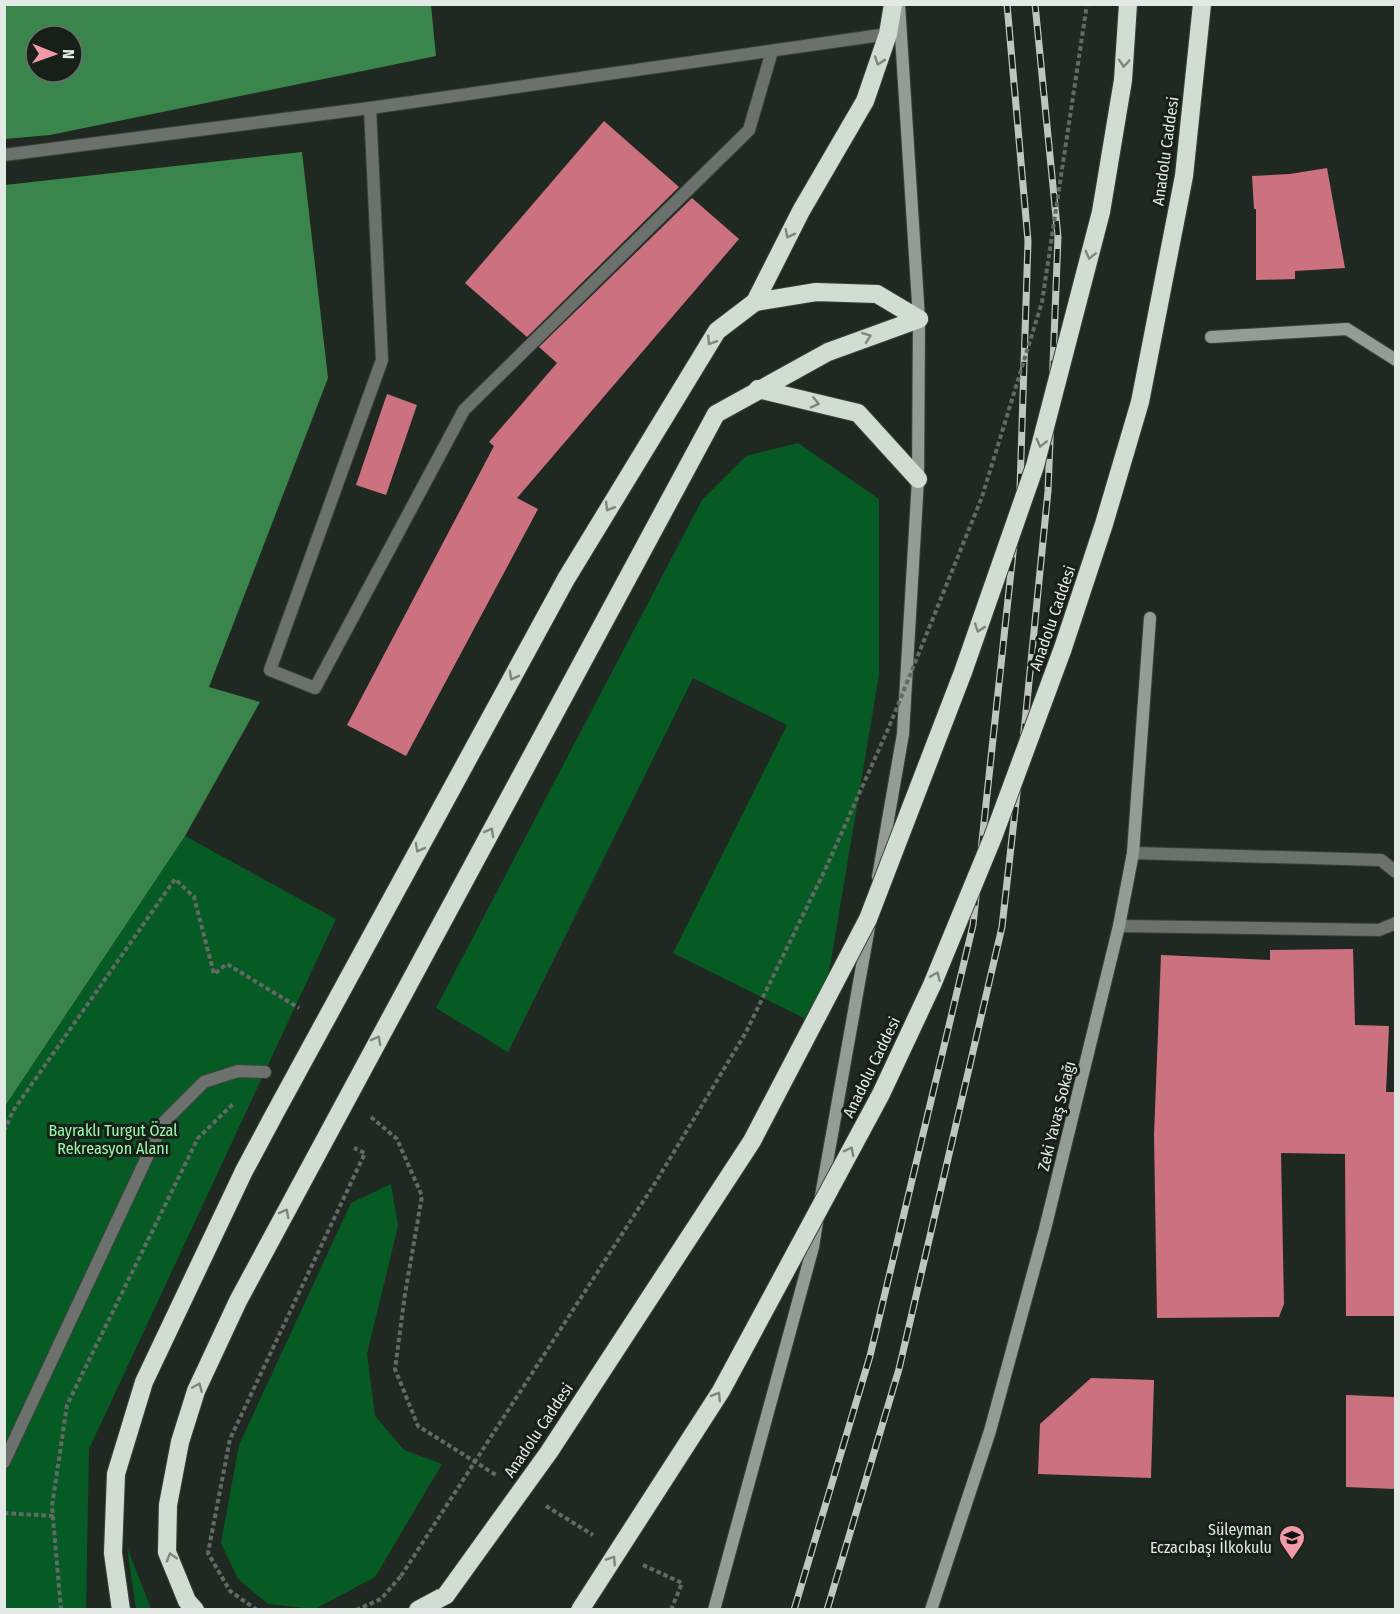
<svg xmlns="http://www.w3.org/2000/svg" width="1400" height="1614" font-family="'Fira Sans Condensed',sans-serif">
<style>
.green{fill:#065b25}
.water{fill:#3a854b;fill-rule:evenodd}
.building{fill:#cc7180}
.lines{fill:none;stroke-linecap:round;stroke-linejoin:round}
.lane-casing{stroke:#3b443c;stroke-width:14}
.street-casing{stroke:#3b443c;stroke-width:14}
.secondary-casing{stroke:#3b443c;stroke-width:14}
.highway-casing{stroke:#3b443c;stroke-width:20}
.path{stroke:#626a63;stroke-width:4;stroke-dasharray:4.5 3;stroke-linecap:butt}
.lane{stroke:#6d716d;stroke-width:12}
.street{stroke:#6d716d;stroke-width:12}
.secondary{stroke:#959c96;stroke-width:12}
.highway{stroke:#d1dcd2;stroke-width:18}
.rail-casing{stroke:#bfc6c0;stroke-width:7}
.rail{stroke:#171f18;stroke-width:4.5;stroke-dasharray:14;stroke-linecap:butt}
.highway-bridge-casing{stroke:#3b443c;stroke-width:20;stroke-linecap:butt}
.path-bridge{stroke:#626a63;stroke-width:4;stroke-dasharray:4.5 3;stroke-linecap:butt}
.highway-bridge{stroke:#d1dcd2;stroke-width:18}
.oneway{stroke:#7d877e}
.labels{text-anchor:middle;stroke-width:6;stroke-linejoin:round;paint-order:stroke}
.street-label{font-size:16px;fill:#e3e9e4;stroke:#171f18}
.park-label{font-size:16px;fill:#97fbaa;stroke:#171f18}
.poi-label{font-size:16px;fill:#e3e9e4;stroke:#171f18;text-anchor:end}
</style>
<rect width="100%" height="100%" fill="#202921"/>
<g class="green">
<polygon points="798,443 879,499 879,675 820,1026 673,953 787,725 693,678 508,1052 436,1008 702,500 746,456"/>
<polygon points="185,836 336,919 89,1449 86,1609 5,1610 5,1106"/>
<polygon points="391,1184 398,1226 367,1354 375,1416 404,1450 442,1464 375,1577 315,1609 268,1604 238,1579 221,1543 239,1445 351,1203"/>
<polygon points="127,1547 151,1609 136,1609"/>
</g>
<g class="water">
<path d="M 5,4 L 431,5 L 436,56 L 50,135 L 5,139 ZM 36,36 L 72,36 L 72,72 L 36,72 Z"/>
<polygon points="302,152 328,378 209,687 260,702 185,836 5,1106 5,185"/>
</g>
<g class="building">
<polygon points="604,121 679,187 527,337 465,283"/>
<polygon points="1327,168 1345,268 1295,271 1295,279 1256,280 1256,209 1254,209 1252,176 1290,174"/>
<polygon points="692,198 739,239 517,498 538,509 406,756 347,725 494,446 489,442 557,363 539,347"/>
<polygon points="387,394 417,405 386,495 356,485"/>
<polygon points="1353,949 1355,1025 1389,1026 1386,1092 1395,1092 1395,1316 1346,1316 1345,1154 1281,1153 1284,1304 1279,1317 1157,1318 1154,1135 1161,955 1270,960 1270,950"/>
<polygon points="1091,1378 1154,1380 1151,1478 1038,1474 1040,1424"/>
<polygon points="1346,1395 1395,1397 1395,1489 1346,1487"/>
</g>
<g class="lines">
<defs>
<g id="lane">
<polyline points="370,108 382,360 270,670 315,688 464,410 749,130 772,51"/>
<polyline points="4,155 370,108 888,34"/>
</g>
<g id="street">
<polyline points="1133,853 1381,860 1396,872"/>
<polyline points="1119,926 1379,930 1396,923"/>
<polyline points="4,1462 163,1123 204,1082 238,1071 265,1072"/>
</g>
<g id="secondary">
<polyline points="1211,337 1347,329 1396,360"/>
<polyline points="878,877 903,734 918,479 919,319 899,4"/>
<polyline points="821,1196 869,927"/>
<polyline points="714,1610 813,1247 817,1222"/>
<polyline points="931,1610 990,1431 1045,1229 1119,926 1133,853 1150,618"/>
</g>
<g id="highway">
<polyline points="755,302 816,292 877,294 919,319"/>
<polyline points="758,389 858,413 918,479"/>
<polyline points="121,1610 113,1553 116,1474 144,1382 244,1171 275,1113 566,579 717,331 755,302 801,211 865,101 888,34 893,4"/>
<polyline points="195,1610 187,1601 167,1552 168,1505 180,1442 196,1391 238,1301 716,414 828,352 919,319"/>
<polyline points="418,1610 446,1595"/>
</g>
</defs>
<use href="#lane" class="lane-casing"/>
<use href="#street" class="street-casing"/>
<use href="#secondary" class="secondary-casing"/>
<use href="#highway" class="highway-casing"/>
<g class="path">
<polyline points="371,1117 397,1139 422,1196 405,1294 395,1369 418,1426 496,1475"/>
<polyline points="4,1131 13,1111 175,879 194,897 214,974 227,964 299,1008"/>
<polyline points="546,1506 593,1535"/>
<polyline points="4,1513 53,1516"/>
<polyline points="643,1565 682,1583 671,1610"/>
<polyline points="61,1610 52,1506 67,1405 198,1138 234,1103"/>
<polyline points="257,1610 230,1591 208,1553 230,1439 365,1153 354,1148"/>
<polyline points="356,1610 381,1599 401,1576"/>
</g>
<use href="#lane" class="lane"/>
<use href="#street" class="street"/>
<use href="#secondary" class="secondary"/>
<use href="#highway" class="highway"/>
<defs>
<g id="rail">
<polyline points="794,1610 870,1356 973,925 1020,488 1028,241 1007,4"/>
<polyline points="827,1610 899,1369 1002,927 1025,722 1048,491 1058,237 1035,4"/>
</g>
</defs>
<use href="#rail" class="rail-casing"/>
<use href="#rail" class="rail"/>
<defs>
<g id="highway-bridge">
<polyline points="446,1595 549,1452 752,1141 868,919 963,672 1035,466 1101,212 1123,80 1128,4"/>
<polyline points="580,1610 721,1391 881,1094 932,985 993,837 1063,648 1104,524 1140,402 1184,176 1202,4"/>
</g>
</defs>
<use href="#highway-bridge" class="highway-bridge-casing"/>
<polyline class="path-bridge" points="401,1576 657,1180 745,1034 825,870 889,727 982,497 1042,302 1087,4"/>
<use href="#highway-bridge" class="highway-bridge"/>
</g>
<defs><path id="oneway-chevron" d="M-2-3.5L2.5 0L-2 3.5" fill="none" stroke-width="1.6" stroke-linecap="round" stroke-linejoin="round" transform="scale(1.5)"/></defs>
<g class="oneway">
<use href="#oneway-chevron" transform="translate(879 61) rotate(109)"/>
<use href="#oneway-chevron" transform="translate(1124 63) rotate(94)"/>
<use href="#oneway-chevron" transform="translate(789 234) rotate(117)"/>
<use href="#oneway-chevron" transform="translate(1090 255) rotate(104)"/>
<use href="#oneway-chevron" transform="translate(867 337) rotate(-20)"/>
<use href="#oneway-chevron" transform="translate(711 341) rotate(122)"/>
<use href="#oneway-chevron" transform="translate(815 403) rotate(13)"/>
<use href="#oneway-chevron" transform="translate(1041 443) rotate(104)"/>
<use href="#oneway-chevron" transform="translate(609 507) rotate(121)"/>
<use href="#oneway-chevron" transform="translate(979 628) rotate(109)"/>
<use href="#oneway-chevron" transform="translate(513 676) rotate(119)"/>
<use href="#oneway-chevron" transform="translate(490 832) rotate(-61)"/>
<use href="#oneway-chevron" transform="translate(419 848) rotate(119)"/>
<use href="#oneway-chevron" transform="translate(936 976) rotate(-67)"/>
<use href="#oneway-chevron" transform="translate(377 1040) rotate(-62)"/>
<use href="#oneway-chevron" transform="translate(850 1151) rotate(-62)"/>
<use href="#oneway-chevron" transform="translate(285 1213) rotate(-62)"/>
<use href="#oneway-chevron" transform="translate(198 1387) rotate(-67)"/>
<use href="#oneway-chevron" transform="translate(717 1396) rotate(-58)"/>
<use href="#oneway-chevron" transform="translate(171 1557) rotate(-107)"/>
<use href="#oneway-chevron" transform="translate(612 1560) rotate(-57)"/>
</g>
<defs>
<symbol id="school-pin" viewBox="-11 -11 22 30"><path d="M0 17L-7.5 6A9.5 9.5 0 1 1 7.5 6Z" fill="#f39aa8" stroke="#171f18"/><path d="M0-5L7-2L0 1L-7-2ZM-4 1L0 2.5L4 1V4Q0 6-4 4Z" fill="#111"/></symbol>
</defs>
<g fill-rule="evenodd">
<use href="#school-pin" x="1277" y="1523" width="30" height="40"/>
</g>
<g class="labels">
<g class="street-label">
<text transform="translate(1165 151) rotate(-82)" y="6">Anadolu Caddesi</text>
<text transform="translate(1052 618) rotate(-71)" y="6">Anadolu Caddesi</text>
<text transform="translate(871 1067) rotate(-64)" y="6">Anadolu Caddesi</text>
<text transform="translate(1056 1116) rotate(-76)" y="6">Zeki Yavaş Sokağı</text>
<text transform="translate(538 1430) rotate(-56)" y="6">Anadolu Caddesi</text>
</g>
<g class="park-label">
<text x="113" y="1136">Bayraklı Turgut Özal<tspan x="113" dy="18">Rekreasyon Alanı</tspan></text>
</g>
<g class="poi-label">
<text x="1272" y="1535">Süleyman<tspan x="1272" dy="18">Eczacıbaşı İlkokulu</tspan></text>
</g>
</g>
<rect width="1400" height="1614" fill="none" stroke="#e3e9e4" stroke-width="12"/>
<g transform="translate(54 54) rotate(91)"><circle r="28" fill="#171f18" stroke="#69706a" stroke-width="1.5"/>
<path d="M0-4.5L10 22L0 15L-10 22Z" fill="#f39aa8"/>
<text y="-9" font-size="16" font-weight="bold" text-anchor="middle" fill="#e3e9e4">N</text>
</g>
</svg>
